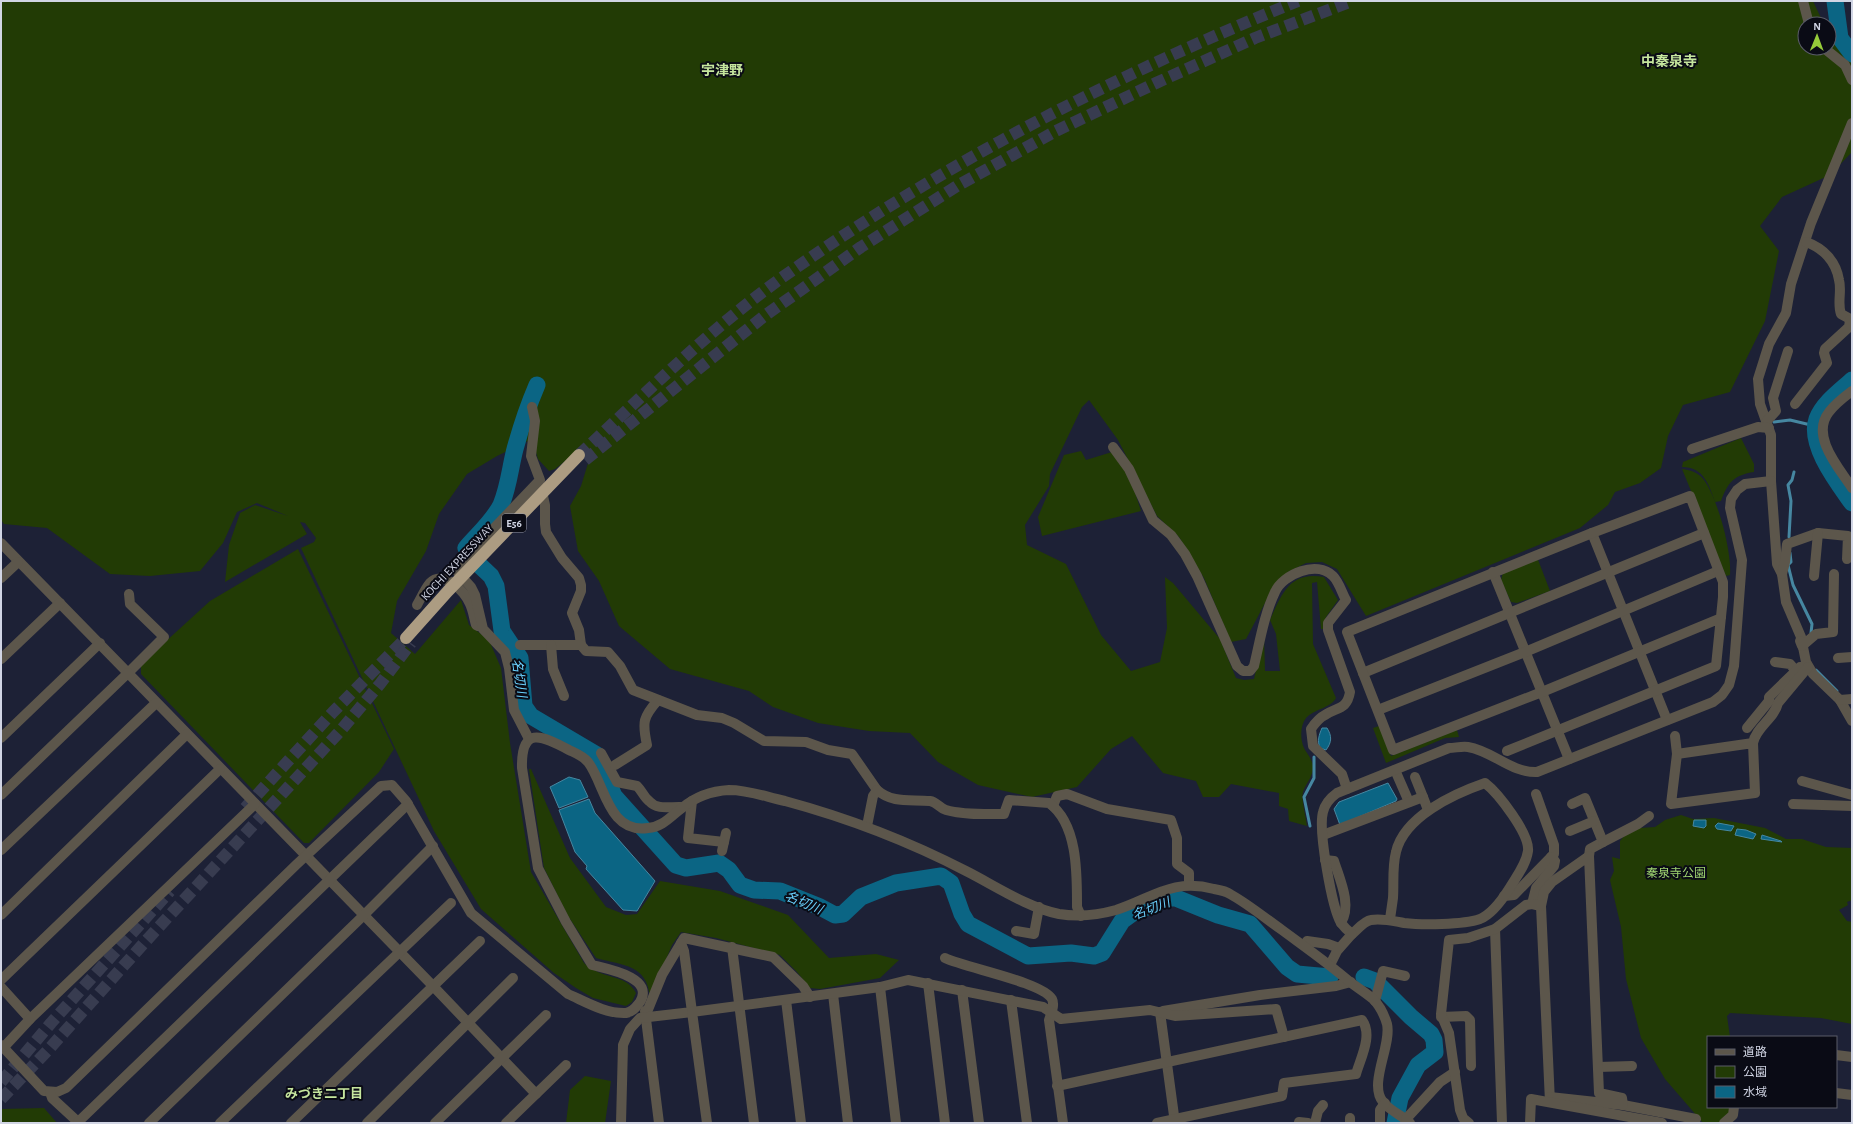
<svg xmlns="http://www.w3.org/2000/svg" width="1853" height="1124" font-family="'Alegreya Sans','Noto Sans JP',sans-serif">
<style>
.green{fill:#223b05}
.water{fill:#0b6584;stroke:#4687a1}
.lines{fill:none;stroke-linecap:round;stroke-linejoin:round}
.stream{stroke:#4687a1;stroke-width:3}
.river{stroke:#0b6584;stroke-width:17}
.highway-tunnel{stroke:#383c50;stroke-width:12;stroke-dasharray:12 6;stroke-linecap:butt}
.minor{stroke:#5c564b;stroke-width:10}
.highway{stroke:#ac9c82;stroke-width:12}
.labels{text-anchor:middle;stroke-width:4;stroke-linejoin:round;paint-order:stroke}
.shield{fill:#0a0b15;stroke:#9598a6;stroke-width:1}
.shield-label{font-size:11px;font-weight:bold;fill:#d1d5e4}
.street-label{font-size:12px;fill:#d1d5e4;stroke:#0a0b15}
.park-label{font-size:12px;fill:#9fd571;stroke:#0a0b15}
.water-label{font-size:13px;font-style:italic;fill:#6ad1fd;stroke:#0a0b15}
.neighbourhood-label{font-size:13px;font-weight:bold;fill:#c6e69e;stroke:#0a0b15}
.quarter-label{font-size:14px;font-weight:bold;fill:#c6e69e;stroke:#0a0b15}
</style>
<rect width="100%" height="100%" fill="#1d2136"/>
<g class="green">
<path d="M 1,1 L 1813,1 L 1820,16 L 1827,24 L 1805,24 L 1805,48 L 1829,48 L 1829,26 L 1852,45 L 1852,152 L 1830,175 L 1782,197 L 1760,226 L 1779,251 L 1765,321 L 1730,392 L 1683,405 L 1668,436 L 1661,468 L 1640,483 L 1615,492 L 1608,505 L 1580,528 L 1366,616 L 1337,569 L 1322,562 L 1306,563 L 1288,572 L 1275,584 L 1246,639 L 1231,642 L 1204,578 L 1179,537 L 1157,516 L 1118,440 L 1089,400 L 1082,407 L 1050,474 L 1049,486 L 1025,525 L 1027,545 L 1066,564 L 1101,635 L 1131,671 L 1160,662 L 1167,628 L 1165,577 L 1173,583 L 1220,639 L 1236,678 L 1244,680 L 1254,679 L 1264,635 L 1265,671 L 1280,671 L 1276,634 L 1270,620 C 1282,593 1290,571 1324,577 L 1338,600 L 1326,617 L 1323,629 L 1321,629 L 1317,582 L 1312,583 L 1313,644 L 1336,698 C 1331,708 1314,709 1306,718 C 1300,726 1300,739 1304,748 C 1307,754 1312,758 1313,767 C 1313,777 1306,783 1303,792 C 1301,798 1306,818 1307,826 L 1289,821 L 1288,809 L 1279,806 L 1279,793 L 1231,784 L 1219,797 L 1203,797 L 1196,781 L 1163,773 L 1132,736 L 1111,749 L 1077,787 L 1032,797 L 978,785 L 938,762 L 910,733 L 869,731 L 818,723 L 773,707 L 749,691 L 670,669 L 619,626 L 599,581 L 578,551 L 570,506 L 581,486 L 589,460 L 579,450 L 555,469 L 549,471 L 538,459 L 532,439 L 497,456 L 467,474 L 439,514 L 426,551 L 397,601 L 391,633 L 415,654 L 461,600 L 469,625 L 489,640 L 501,668 L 510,743 L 531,872 L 584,963 C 601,980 626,973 636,993 L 632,1002 L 626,1006 L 593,998 L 576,988 L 554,973 L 481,909 L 434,831 L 301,548 L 314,542 L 316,538 L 305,523 L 300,522 L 307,534 L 225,582 L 229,545 L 240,513 L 255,505 L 288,516 L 257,503 L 237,512 L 223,543 L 200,571 L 150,576 L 110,574 L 47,528 L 4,524 L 1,520 Z"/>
<path d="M 1741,438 L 1754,464 L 1754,472 C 1734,475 1728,482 1721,501 L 1715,502 C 1709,485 1704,467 1682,467 L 1683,462 Z"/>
<polygon points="1081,451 1086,460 1112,452 1130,477 1141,511 1042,536 1038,517 1064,455"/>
<path d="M 1682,469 C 1691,470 1699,473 1704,480 C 1718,499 1732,552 1730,575 L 1726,576 Z"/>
<polygon points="298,549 394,749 379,772 309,843 304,843 141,674 141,664 210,601"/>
<polygon points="1537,557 1550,591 1517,603 1511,602 1501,580 1503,572"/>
<polygon points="1379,726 1391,756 1457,730 1459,737 1445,738 1386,763 1373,728"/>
<path d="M 529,769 L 531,769 L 570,858 L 606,907 L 626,915 L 637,914 L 660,881 L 720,891 L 788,915 L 829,958 L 876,954 L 899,960 L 880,978 L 820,989 L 810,988 L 797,972 L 780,955 L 716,938 L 681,932 L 672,945 L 650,998 C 647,964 624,966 596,958 L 568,916 L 544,868 Z"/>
<polygon points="1681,815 1693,819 1714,818 1765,828 1786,839 1802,839 1826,847 1852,848 1852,900 1847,902 1848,905 1839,910 1847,921 1852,922 1852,1024 1821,1018 1730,1013 1727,1016 1730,1037 1708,1037 1708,1107 1730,1107 1729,1115 1719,1123 1703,1123 1665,1079 1641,1038 1626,979 1621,927 1610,880 1614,871 1612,857 1620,859 1620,841 1625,835 1640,828 1655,827 1665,820"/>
<polygon points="585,1076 611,1081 605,1123 566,1123 570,1090"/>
<polygon points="44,1108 57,1123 1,1123 1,1109"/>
</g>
<g class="water">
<path d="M 1322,728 L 1327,728 C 1332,736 1332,742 1326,750 L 1320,748 C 1317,741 1319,735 1322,728 Z"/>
<polygon points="569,777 580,780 588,797 559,808 550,787"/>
<polygon points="1388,783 1397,799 1396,801 1340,825 1334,809 1339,802"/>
<polygon points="589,799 595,813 655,881 637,911 623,910 586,869 587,866 575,852 559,810"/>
<polygon points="1694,820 1706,820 1706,826 1704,828 1693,826"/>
<polygon points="1718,823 1734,826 1731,831 1717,829 1715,826"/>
<polygon points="1737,829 1746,830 1756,834 1753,839 1735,835"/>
<polygon points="1762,835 1781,841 1782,842 1761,839"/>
</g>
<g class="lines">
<g class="stream">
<polyline points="1774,422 1790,420 1815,426"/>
<polyline points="1789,537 1791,501 1788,485 1792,480 1794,472"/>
<polyline points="1790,553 1791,562 1788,565 1793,585 1812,624 1811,633"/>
<polyline points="1816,670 1837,691"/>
<polyline points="1310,826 1304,797 1314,778 1314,757"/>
</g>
<g class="river">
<polyline points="1835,1 1840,38 1852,54"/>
<path d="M 1852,380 C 1840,391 1823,403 1817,419 C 1808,445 1838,483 1852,503"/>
<path d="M 537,385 C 528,406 521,427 515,449 C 510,468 509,486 501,505 C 493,521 478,534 466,548 L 473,559 L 491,576 L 496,586 L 502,631 L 520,658 L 524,706 L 531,716 L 597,755 L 614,796 L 676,865 L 686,868 L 719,863 L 729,870 L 740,885 L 754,890 L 780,891 L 820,907 L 835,915 L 843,914 L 861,897 L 896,883 L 941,876 L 951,883 L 962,914 L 968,924 L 1028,956 L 1071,953 L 1094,956 L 1102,953 L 1122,921 L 1133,913 L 1168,898 L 1176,898 L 1218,915 L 1250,924 L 1287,967 L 1297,974 L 1330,977"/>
<polyline points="1364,977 1375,981 1411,1017 1431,1034 1434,1040 1435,1052 1418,1065 1400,1098 1395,1123"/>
</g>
<g class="highway-tunnel">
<path d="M 579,455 C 644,395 708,331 780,279 C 940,165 1117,74 1298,1"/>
<polyline points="585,460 763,317 861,247 957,186 1056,131 1156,83 1255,38 1352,1"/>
<polyline points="245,808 333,712 406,638"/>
<polyline points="1,1082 51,1023 170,891"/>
<polyline points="1,1099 50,1048 144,943 342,729 380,684 411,643"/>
</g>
<g class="minor">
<polyline points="1803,1 1809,24"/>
<polyline points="1824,48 1845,65 1852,80"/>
<polyline points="1852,123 1811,223 1791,284 1786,313 1769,344 1758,379 1760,404 1771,435 1771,481 1777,564 1782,574 1786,602 1801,637 1806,662 1813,674 1840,700 1852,721"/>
<path d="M 1806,242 C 1823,248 1836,261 1839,280 C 1842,291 1837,303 1841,314 L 1852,320"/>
<path d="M 1852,391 C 1844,397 1835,404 1829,412 C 1810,436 1839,468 1852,488"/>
<polyline points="1795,404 1827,363 1824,353 1825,349 1849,327 1850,320"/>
<polyline points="1766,422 1776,411 1773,398 1788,351"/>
<path d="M 1113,447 L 1129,469 L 1153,520 L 1171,535 L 1185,554 L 1197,576 L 1237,666 L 1243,671 L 1250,671 L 1254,666 C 1260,641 1264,615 1275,592 C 1283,574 1317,560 1333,576 C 1339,582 1342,593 1346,600 L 1328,623 L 1328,630 L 1350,692 C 1347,710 1337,707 1325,715 C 1319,718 1315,723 1311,729 L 1313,746 L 1342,774 L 1347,789"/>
<polyline points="1692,449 1758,427 1769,428"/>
<polyline points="541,487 545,505 545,524 546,532 562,558 579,578 581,585 581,591 572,613 579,630 581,645"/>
<polyline points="1592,533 1667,720"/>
<polyline points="1,543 128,673 164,637 130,604 129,594"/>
<polyline points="1493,572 1569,759"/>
<polyline points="1782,574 1785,562 1787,544 1818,533 1848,536 1847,559"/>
<polyline points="1814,576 1818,533"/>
<polyline points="1,578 18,562"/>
<path d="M 417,605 C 421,598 425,589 430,583 C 443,569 465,591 470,604 C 473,610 474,618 476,625 L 478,626"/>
<polyline points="1800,641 1802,646 1816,634 1833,632 1834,574"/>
<polyline points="520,645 581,645 586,651 608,652 620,666 633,690 697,715 722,718 734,723 764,741 806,742 828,750 852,754 877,790"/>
<polyline points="551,645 553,669 564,696"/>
<polyline points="1838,658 1852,657"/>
<polyline points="1,659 60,603"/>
<polyline points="1775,662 1790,664 1796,671"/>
<polyline points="1363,673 1704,533"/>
<polyline points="1840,700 1852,699"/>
<polyline points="1378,710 1525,652 1718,571"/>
<polyline points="1747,728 1769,701 1769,697 1800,667 1808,667"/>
<polyline points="1675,736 1677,754"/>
<polyline points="1,738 100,643"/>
<polyline points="529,739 514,710 509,668 505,652 483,629 475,595 471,587 455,569 540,480 531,456 535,421 532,407"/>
<path d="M 1753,743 L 1677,754 L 1671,804 L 1755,793 L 1753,743 C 1756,727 1774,719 1778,703 L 1808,667"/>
<polyline points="1507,751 1716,666 1723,597 1723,582 1690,496 1592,533 1347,632 1393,750 1542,692 1721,618"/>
<path d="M 601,753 L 617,782 L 637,786 C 642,791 644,797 649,801 C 658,811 671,806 682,807"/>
<path d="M 615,765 L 647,745 C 642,722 643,717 658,700"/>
<polyline points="1395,770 1409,802"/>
<polyline points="1415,777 1423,797"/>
<polyline points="1802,781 1852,795"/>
<polyline points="1,795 128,673 433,986 536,1094"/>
<polyline points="692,801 688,838 724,842"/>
<polyline points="1572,804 1585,798 1603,842 1590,849 1589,856"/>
<polyline points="1793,804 1852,806"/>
<polyline points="1053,806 1057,796 1067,794 1107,809 1171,820 1177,838 1177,864 1189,873 1189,885"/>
<path d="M 867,826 L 873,796 L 877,790 C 893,804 911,799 930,801 C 937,802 939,808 946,810 C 963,815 986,814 1004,814 L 1009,800 L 1049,803 C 1078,824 1077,874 1077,907 L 1081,916"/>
<polyline points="1570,831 1594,821"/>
<polyline points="1323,835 1423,797 1428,810"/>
<polyline points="1603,842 1638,824 1649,816"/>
<polyline points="1,850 156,703"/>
<polyline points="722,851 726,833"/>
<path d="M 1325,860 L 1334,861 C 1340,880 1352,905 1341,923"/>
<polyline points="1504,896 1514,895 1554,854 1554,845 1536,794"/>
<polyline points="1532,904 1536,888 1554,866 1555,861 1551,857"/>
<polyline points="1541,906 1550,1102"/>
<polyline points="1,915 187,734"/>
<path d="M 1390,919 C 1391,912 1392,905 1393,898 C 1394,883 1392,867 1396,852 C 1404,817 1453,794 1485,783 C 1498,793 1530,834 1528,851 C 1526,865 1516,877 1509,889 C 1502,900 1492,914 1480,919 C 1463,925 1421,925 1404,923 C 1393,921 1382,918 1371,920 C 1364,921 1357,930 1352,934 C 1348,931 1344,927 1341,923 C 1332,908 1318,830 1323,812 C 1325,804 1330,798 1337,793 L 1449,748 C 1455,748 1462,746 1468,747 C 1493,751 1511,773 1537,772 L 1713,702 L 1722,695 L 1729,685 L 1734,666 L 1742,560 L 1730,508 L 1731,499 L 1737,490 L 1745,484 L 1771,481"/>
<polyline points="1495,929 1502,1123"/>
<polyline points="1016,931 1034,934 1039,907"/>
<polyline points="1307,941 1328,944 1339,948"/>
<polyline points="732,947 754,1123"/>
<path d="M 945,958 C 966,968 1042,982 1052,999 C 1055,1005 1051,1014 1049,1020 L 1063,1123"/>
<polyline points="1330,965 1337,951 1352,934"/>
<polyline points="1,980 220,769"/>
<polyline points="928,983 945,1123"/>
<polyline points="1,987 30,1019"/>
<polyline points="880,987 896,1123"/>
<polyline points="962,990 979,1123"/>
<polyline points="833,994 848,1123"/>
<polyline points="786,1000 801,1123"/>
<polyline points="1011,1000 1027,1123"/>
<polyline points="1375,1001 1383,971 1405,976"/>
<polyline points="645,1011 659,1123"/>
<polyline points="1163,1011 1260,995 1336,986 1351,982"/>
<polyline points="1160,1012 1175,1123"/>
<polyline points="645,1017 662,975 684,938 773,957 803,986 810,997"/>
<polyline points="1441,1017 1466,1016 1470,1020 1471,1066"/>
<path d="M 1,1045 L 44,1091 L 57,1092 L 66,1088 L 297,864 L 381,786 L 392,785 L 406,801 L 471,913 L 568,994 C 586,1002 606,1014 626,1013 C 633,1012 636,1007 640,1002 C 655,977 607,969 592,965 L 566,922 L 538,868 L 522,768 C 521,727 540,734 569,750 C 575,753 583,756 588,762 C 605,784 608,834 648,828 C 663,827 671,816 682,808 C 695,797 712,791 729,790 C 749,790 766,797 785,801 C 848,818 908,841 966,871 C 994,885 1028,908 1059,914 C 1078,917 1098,915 1116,910 C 1153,898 1172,878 1214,889 C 1220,890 1226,891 1230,894 C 1248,904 1265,918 1282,930 C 1305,947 1328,963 1350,982 C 1358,988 1366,993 1373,999 C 1380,1006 1384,1014 1387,1024 C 1392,1045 1368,1084 1383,1102 C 1390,1111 1402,1115 1410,1123"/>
<polyline points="4,1047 30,1019 255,804"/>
<polyline points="1836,1055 1852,1057"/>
<polyline points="1598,1067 1632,1066"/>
<path d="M 1057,1086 L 1362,1020 C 1373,1035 1361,1057 1356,1074 L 1284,1083 L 1282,1096 L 1157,1123"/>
<polyline points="50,1092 52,1098 79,1123"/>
<polyline points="1836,1093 1852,1095"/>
<polyline points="1623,1105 1696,1119"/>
<polyline points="1406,1119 1440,1082 1455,1072"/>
<polyline points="78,1122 408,804"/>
<polyline points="1299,1122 1308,1123"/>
<polyline points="149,1123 364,915 433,846"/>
<polyline points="220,1123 451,903"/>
<polyline points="291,1123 480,941"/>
<polyline points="367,1123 513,978"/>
<polyline points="435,1123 546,1015"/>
<polyline points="506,1123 566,1065"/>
<polyline points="621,1123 623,1045 630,1029 640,1018 692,1012 684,951 681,943"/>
<polyline points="707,1123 692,1012 880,987 908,980 1043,1007 1061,1019 1150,1010 1175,1016 1276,1009 1284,1037"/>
<polyline points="1315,1123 1318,1111 1323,1105"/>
<polyline points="1350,1123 1350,1118"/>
<polyline points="1380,1123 1380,1110 1385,1103"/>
<polyline points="1469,1123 1463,1118 1460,1110 1449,1033 1441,1014 1449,940 1468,938 1495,929 1526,905 1532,904 1541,906 1544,892 1552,882 1589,856 1599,1093 1622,1098 1623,1105 1550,1097"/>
<polyline points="1530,1123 1531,1099 1662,1123"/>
<polyline points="1724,1123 1733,1115 1734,1107"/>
</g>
<polyline class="highway" points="406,638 448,591 579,455"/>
</g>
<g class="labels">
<rect class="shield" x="502" y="514" width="24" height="18" rx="3"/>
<g class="shield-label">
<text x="514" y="527">E56</text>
</g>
<g class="street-label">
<text transform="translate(457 562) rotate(-47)" y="4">KOCHI EXPRESSWAY</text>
</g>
<g class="park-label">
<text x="1676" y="877">秦泉寺公園</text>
</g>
<g class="water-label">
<text transform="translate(520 678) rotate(82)" y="5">名切川</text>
<text transform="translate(804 902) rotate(23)" y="5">名切川</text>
<text transform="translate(1151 908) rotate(-21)" y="5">名切川</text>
</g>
<g class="neighbourhood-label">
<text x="324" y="1098">みづき二丁目</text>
</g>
<g class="quarter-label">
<text x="1669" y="66">中秦泉寺</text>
<text x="722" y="75">宇津野</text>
</g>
</g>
<rect width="1853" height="1124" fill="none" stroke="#d1d5e4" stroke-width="4"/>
<rect x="1707" y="1036" width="130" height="72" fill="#0a0b15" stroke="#5a5c68"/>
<rect x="1715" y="1049" width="20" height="6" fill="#5c564b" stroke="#5a5c68"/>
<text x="1743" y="1056" font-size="12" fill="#d1d5e4">道路</text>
<rect x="1715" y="1066" width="20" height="12" fill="#223b05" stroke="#5a5c68"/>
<text x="1743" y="1076" font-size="12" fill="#d1d5e4">公園</text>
<rect x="1715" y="1086" width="20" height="12" fill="#0b6584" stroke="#5a5c68"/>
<text x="1743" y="1096" font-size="12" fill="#d1d5e4">水域</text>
<g transform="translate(1817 36) rotate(1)"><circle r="19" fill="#0a0b15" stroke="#5a5c68"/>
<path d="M0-3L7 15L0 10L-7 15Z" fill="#96cc3a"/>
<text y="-6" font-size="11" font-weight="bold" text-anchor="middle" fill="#d1d5e4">N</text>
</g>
</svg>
